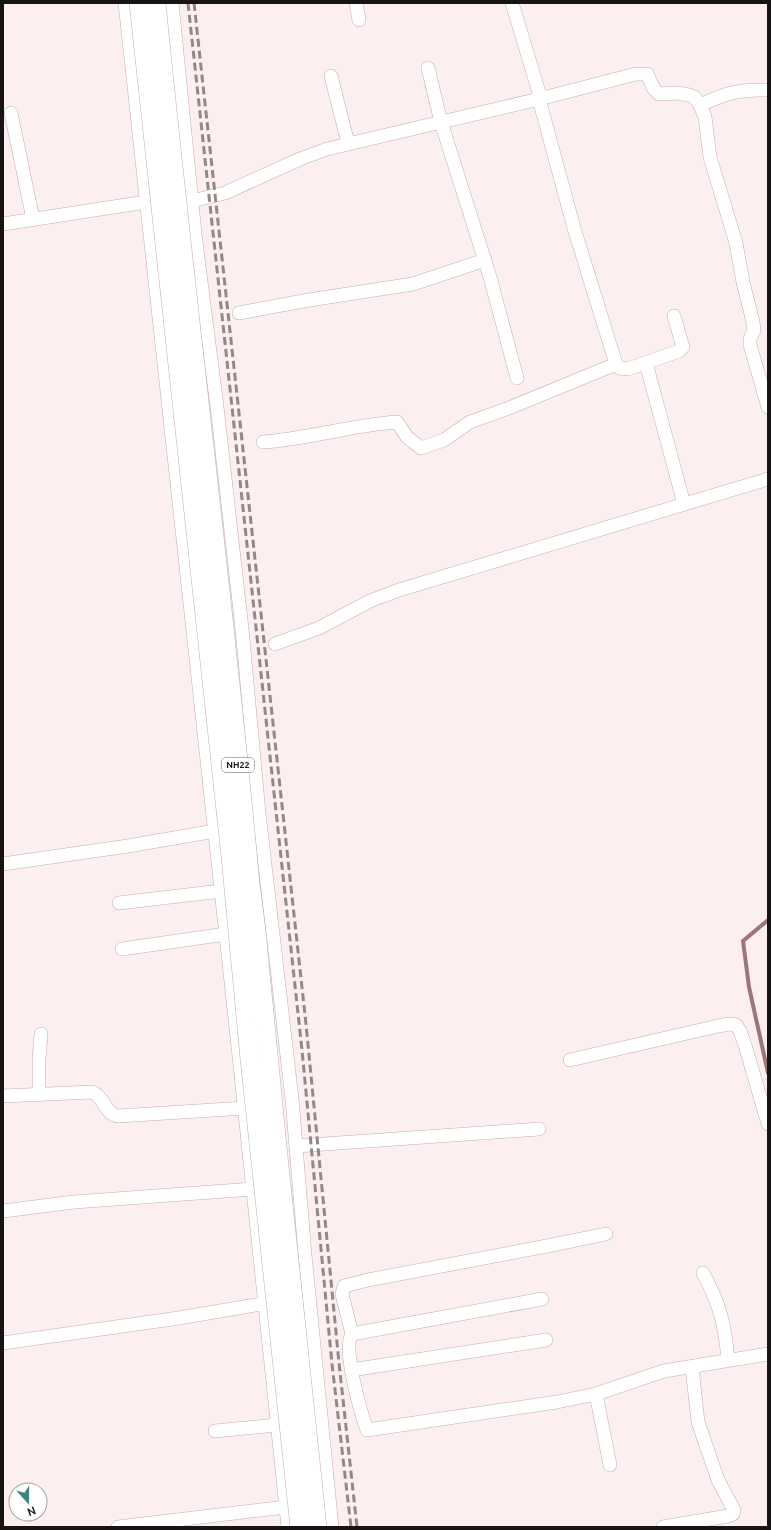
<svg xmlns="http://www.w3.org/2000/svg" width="771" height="1530" font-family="Ubuntu,sans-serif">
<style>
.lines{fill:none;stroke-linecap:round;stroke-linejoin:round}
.stream{stroke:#9c7578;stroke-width:4}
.minor-casing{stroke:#baadae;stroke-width:14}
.minor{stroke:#fff;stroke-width:13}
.rail{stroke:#928888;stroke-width:3;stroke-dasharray:8 4;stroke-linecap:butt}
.highway-bridge-casing{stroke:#baadae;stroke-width:20;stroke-linecap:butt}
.highway-bridge{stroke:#fff;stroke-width:19}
.labels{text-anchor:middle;stroke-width:3;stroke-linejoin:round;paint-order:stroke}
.shield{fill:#fff;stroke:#5d5a5a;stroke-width:1}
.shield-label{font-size:9px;font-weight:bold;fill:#181414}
</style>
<rect width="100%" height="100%" fill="#fdefef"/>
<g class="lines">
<polyline class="stream" points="768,920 743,941 749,987 768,1073"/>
<defs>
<g id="minor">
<polyline points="125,3 240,1065 288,1527"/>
<polyline points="172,3 195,234 217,407 242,629 259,813 292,1099 305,1255 332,1527"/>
<polyline points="356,3 359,20"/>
<polyline points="512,3 541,99"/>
<polyline points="428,68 441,122 490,277 517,378"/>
<polyline points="331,76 348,143"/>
<polyline points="539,99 574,228 616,364 619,368 628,369 679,351 683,347 674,316"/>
<path d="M 700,105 C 727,93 738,89 768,90"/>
<polyline points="11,113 33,219"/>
<polyline points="192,201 225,193 300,159 327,149 539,99 636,74 647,74 654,89 659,94 677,93 689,95 694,97 699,103 705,117 710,157 736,243 743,282 753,322 754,330 750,339 750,345 768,407"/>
<polyline points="3,224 146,202"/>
<polyline points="239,313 309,300 413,284 485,260"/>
<polyline points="646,363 684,504"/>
<path d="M 263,442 C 308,439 352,425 397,422 L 407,437 L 421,448 L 444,440 L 470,422 L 509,408 L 616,364"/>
<polyline points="275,644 319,628 370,601 399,590 768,479"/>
<polyline points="3,864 128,846 215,831"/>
<polyline points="119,903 230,890"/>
<polyline points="122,949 226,934"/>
<polyline points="570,1060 718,1026 729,1024 736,1025 740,1031 745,1045 768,1124"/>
<polyline points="39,1094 39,1059 41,1034"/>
<path d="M 3,1096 L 92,1092 C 104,1096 105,1115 118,1116 L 245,1108"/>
<polyline points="296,1146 539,1129"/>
<polyline points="3,1211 74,1202 253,1189"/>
<path d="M 703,1273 C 720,1304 725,1325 728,1360"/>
<path d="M 542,1299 L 352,1334 C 342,1348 361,1413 367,1430 L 557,1402 L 596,1394 L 664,1371 L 768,1354"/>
<polyline points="352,1334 342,1294 344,1286 368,1280 547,1246 606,1234"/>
<polyline points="3,1343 179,1318 273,1302"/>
<polyline points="351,1370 546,1340"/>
<polyline points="596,1394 610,1465"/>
<polyline points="215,1431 277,1425"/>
<polyline points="118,1527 286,1507"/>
<polyline points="663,1527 728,1516 733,1514 734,1510 718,1480 698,1422 692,1367"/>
</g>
</defs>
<use href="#minor" class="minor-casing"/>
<use href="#minor" class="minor"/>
<g class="rail">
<polyline points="188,3 302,1050 332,1364 351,1527"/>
<polyline points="194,3 306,1024 339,1363 357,1527"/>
</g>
<defs>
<g id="highway-bridge">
<polyline points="139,3 231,857 250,1059 300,1527"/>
<path d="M 156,3 C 185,297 223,590 250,884 L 256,931 L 277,1147 L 317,1527"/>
</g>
</defs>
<use href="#highway-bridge" class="highway-bridge-casing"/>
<use href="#highway-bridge" class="highway-bridge"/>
</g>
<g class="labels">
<rect class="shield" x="222" y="758" width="32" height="14" rx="3"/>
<g class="shield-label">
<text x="238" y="768">NH22</text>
</g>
</g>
<rect width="771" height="1530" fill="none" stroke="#181414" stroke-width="8"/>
<g transform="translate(28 1502) rotate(159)"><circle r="19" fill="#ffffff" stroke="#a3a1a1"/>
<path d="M0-3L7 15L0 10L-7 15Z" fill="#3c8584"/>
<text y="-6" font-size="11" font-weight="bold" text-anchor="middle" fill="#181414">N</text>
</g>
</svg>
